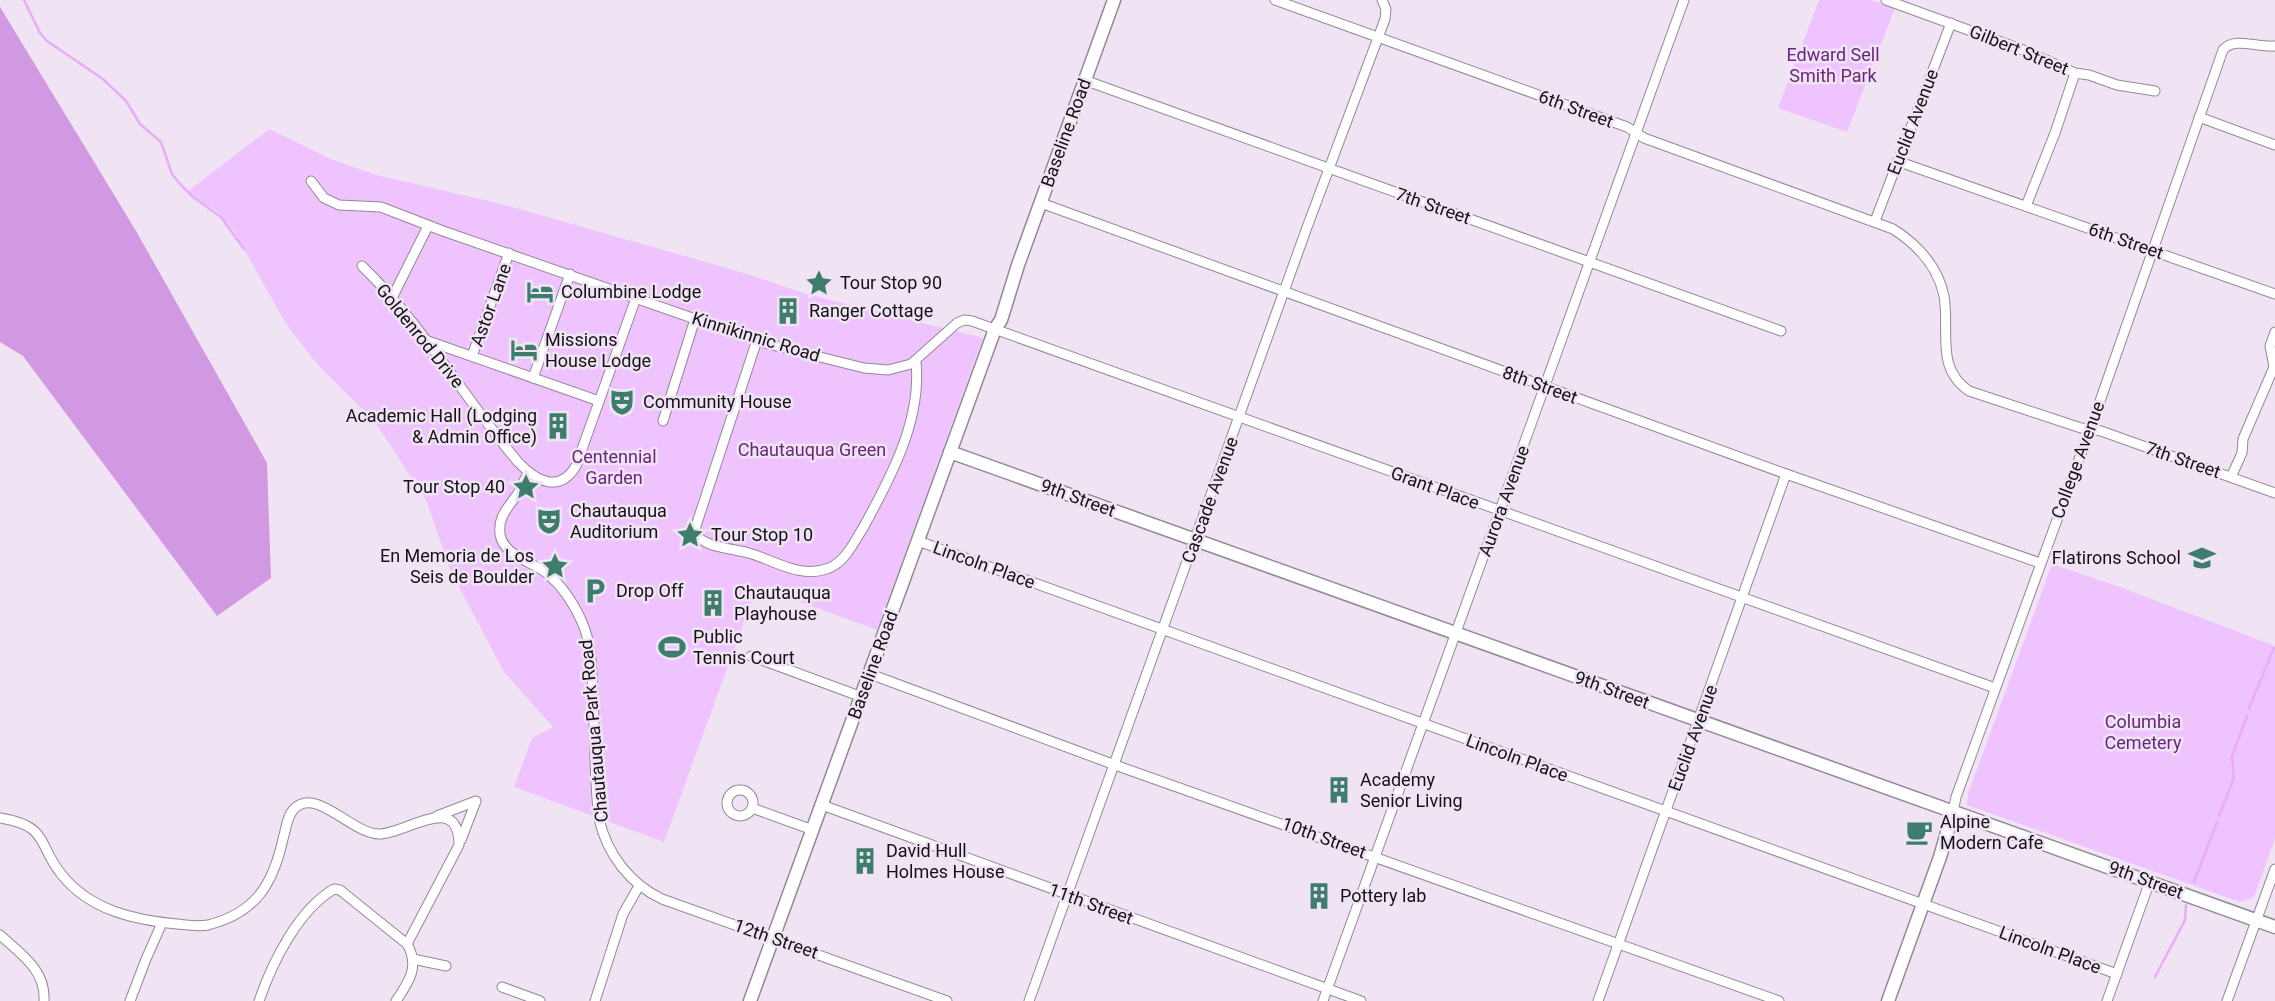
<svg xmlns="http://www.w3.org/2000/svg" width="2275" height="1001" font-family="Roboto,sans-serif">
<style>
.green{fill:#efc3fd}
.forest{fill:#d199e2}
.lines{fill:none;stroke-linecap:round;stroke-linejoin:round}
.stream{stroke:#e6adf8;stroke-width:2.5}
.street-casing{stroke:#938896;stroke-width:11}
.secondary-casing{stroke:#938896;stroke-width:15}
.street{stroke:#fff;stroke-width:9}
.secondary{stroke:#fff;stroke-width:12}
.labels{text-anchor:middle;stroke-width:5;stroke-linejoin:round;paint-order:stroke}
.street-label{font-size:18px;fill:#151116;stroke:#f0e4f4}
.park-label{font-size:18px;fill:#69267c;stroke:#f0e4f4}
.poi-label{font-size:18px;fill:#151116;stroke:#f0e4f4;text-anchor:start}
</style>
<rect width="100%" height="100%" fill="#f0e4f4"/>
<g class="green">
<polygon points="1819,0 1871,0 1895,8 1847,132 1778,108"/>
<polygon points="269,129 333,160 377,175 509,206 744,273 806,294 983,338 877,630 757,586 664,842 514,787 532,738 553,727 504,672 451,572 426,500 375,422 317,364 286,324 234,231 218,212 187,192"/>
<polygon points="2052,564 2120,587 2275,646 2275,839 2254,897 2240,902 1967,805 1968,794"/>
</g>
<polygon class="forest" points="0,7 136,231 267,463 271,578 217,616 23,356 0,342"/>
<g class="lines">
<g class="stream">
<polyline points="24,0 40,33 47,41 103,79 126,101 140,124 161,142 172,174 180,184 193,197 221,217 244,249"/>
<polyline points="2249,708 2274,648"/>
<polyline points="2219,816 2234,778 2232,756 2247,716"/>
<polyline points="2194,882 2217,822"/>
<polyline points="2155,977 2185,920 2186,905"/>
</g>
<defs>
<g id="street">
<path d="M 1275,0 L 1627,127 L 1644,138 L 1893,229 C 1918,245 1938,267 1944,296 C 1950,331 1935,368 1969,391 L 2081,428 L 2101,431 L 2275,493"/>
<polyline points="1886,0 2026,51 2075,73 2089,75 2117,85 2155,91"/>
<polyline points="1084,80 1781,331"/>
<polyline points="2199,117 2275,145"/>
<polyline points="1897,161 2275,294"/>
<polyline points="311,181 324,198 339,205 381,207 443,231 764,343 864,368 888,370 911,364 957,323 964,320 972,321 1995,688"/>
<polyline points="1041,203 1786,474 2040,563"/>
<polyline points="2026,206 2055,133 2075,73"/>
<polyline points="1875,221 1951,23"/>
<path d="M 362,266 C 423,325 464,398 518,462 C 536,481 559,494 576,466 L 636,298"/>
<polyline points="392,298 428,226"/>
<path d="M 757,340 L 694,532 C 704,549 735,548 752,554 C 777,562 802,579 829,568 C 845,562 854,542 863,528 C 890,479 922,420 916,362"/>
<polyline points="428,341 599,401"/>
<polyline points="472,356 509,253"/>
<polyline points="533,378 570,274"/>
<polyline points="663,421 695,319"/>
<path d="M 528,473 C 524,480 521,489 516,496 C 507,509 498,517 500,534 C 503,556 534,562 548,574 C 563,587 574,604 582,622 C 592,644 592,672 593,696 C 595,737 594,778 599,819 C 607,854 630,884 662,899 L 947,1001"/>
<polyline points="2231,477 2242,453 2243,439 2274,367 2270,346 2275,332"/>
<polyline points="918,541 2117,974"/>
<polyline points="751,656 862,697"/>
<polyline points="870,674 1115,765 1779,1001"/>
<circle cx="740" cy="803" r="13"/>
<polyline points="822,805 1361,1001"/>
<polyline points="752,808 813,830"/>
<path d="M 1953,812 L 1956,797 L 2093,421 L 2223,50 C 2234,36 2258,48 2275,46"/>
<polyline points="437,816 476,801 461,840"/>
<path d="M 0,818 C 50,826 37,845 62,875 C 90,910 134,920 177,924 C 187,925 198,927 208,925 C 256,913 273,884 283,839 C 286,829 287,816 294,809 C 316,786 352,834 379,834 C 404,835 459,790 459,845 L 407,944"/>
<path d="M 0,935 C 21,954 46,970 44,1001"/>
<polyline points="413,959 446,966"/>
<polyline points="502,987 540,1001"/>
<polyline points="130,1001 146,959 162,923"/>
<path d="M 259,1001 C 272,963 298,910 334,889 L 340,890 L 407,944 C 420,966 409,982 396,1001"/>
<polyline points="595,1001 623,914 639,886"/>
<polyline points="1029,1001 1306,230 1385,19 1386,9 1382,0"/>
<polyline points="1323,1001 1684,0"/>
<polyline points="1598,1001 1786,474"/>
<polyline points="2107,1001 2150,881"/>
<polyline points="2227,1001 2275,869"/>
</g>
<g id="secondary">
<polyline points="950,452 2275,927"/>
<polyline points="750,1001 995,329 1001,320 1018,265 1114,0"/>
<polyline points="1888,1001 1940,857 1953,812"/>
</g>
</defs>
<use href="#street" class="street-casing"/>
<use href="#secondary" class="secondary-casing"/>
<use href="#street" class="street"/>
<use href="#secondary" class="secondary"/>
</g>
<defs>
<symbol id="sight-bare" viewBox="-9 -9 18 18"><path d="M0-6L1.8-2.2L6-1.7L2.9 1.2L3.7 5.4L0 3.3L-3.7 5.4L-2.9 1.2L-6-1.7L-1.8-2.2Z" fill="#3c7d6c" stroke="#f0e4f4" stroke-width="2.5" paint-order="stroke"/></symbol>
<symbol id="hotel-bare" viewBox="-9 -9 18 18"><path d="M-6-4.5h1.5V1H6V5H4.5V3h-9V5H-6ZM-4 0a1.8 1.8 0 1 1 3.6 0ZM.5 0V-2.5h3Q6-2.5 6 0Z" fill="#3c7d6c" stroke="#f0e4f4" stroke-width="2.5" paint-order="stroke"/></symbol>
<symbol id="building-bare" viewBox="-9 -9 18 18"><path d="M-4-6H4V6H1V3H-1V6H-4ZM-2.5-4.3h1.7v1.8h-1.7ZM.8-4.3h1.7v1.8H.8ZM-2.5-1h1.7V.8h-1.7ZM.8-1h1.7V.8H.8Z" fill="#3c7d6c" stroke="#f0e4f4" stroke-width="2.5" paint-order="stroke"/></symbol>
<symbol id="theatre-bare" viewBox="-9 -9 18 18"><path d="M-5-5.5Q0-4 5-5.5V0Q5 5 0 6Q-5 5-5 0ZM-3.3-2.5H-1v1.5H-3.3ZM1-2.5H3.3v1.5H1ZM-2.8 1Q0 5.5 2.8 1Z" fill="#3c7d6c" stroke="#f0e4f4" stroke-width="2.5" paint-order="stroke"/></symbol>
<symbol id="school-bare" viewBox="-9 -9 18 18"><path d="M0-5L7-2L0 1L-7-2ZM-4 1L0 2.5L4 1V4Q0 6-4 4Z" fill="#3c7d6c" stroke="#f0e4f4" stroke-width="2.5" paint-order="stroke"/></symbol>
<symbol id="parking-bare" viewBox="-9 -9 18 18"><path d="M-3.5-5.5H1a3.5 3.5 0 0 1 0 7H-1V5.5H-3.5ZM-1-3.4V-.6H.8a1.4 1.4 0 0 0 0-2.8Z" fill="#3c7d6c" stroke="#f0e4f4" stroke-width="2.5" paint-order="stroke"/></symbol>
<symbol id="stadium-bare" viewBox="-9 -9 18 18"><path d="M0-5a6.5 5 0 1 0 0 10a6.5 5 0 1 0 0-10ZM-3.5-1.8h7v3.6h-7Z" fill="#3c7d6c" stroke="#f0e4f4" stroke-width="2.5" paint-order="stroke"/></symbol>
<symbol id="cafe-bare" viewBox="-9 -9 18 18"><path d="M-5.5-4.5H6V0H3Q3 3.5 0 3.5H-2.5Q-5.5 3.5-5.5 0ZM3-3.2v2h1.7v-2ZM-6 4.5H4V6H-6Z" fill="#3c7d6c" stroke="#f0e4f4" stroke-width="2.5" paint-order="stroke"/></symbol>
</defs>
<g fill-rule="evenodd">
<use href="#sight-bare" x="800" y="264" width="38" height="38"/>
<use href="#hotel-bare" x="521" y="273" width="38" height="38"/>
<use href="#building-bare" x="769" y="292" width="38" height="38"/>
<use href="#hotel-bare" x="505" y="331" width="38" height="38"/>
<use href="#theatre-bare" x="603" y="383" width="38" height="38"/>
<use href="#building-bare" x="539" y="407" width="38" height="38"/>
<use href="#sight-bare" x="507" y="468" width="38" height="38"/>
<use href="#theatre-bare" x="530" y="502" width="38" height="38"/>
<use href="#sight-bare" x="671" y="516" width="38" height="38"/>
<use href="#school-bare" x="2183" y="539" width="38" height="38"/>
<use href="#sight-bare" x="536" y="547" width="38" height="38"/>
<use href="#parking-bare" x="576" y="572" width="38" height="38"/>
<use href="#building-bare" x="694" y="584" width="38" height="38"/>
<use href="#stadium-bare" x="653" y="628" width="38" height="38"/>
<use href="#building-bare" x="1320" y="771" width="38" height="38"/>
<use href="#cafe-bare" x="1900" y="813" width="38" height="38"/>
<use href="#building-bare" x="846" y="842" width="38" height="38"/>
<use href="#building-bare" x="1300" y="877" width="38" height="38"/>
</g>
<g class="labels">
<g class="street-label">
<text transform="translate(2019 50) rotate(22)" y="6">Gilbert Street</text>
<text transform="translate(1576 109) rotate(20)" y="6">6th Street</text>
<text transform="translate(1913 122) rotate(-69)" y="6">Euclid Avenue</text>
<text transform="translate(1066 133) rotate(-70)" y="6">Baseline Road</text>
<text transform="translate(1433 206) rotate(19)" y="6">7th Street</text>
<text transform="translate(2126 241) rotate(19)" y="6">6th Street</text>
<text transform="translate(491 305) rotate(-70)" y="6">Astor Lane</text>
<text transform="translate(420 336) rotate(51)" y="6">Goldenrod Drive</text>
<text transform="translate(756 337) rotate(17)" y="6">Kinnikinnic Road</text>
<text transform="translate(1540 385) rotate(20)" y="6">8th Street</text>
<text transform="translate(2078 460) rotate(-70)" y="6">College Avenue</text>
<text transform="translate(2183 460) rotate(19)" y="6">7th Street</text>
<text transform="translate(1435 488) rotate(20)" y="6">Grant Place</text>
<text transform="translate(1078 498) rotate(20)" y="6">9th Street</text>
<text transform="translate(1210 500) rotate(-70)" y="6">Cascade Avenue</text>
<text transform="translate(1504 501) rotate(-70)" y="6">Aurora Avenue</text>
<text transform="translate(984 565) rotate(20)" y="6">Lincoln Place</text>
<text transform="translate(873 665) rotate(-70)" y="6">Baseline Road</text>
<text transform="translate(1612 690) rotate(20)" y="6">9th Street</text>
<text transform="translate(594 731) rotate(-95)" y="6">Chautauqua Park Road</text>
<text transform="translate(1693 738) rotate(-70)" y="6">Euclid Avenue</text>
<text transform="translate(1517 758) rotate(20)" y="6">Lincoln Place</text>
<text transform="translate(1324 838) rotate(20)" y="6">10th Street</text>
<text transform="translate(2146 880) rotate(20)" y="6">9th Street</text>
<text transform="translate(1091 904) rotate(20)" y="6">11th Street</text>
<text transform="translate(776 939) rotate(19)" y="6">12th Street</text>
<text transform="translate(2050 950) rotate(20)" y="6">Lincoln Place</text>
</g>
<g class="park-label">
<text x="1833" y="61">Edward Sell<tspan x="1833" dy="21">Smith Park</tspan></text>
<text x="812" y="456">Chautauqua Green</text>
<text x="614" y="463">Centennial<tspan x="614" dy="21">Garden</tspan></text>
<text x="2143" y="728">Columbia<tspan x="2143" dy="21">Cemetery</tspan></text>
</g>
<g class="poi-label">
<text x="840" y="289">Tour Stop 90</text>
<text x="561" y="298">Columbine Lodge</text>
<text x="809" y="317">Ranger Cottage</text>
<text x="545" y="346">Missions<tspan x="545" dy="21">House Lodge</tspan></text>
<text x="643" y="408">Community House</text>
<text x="537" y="422" text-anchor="end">Academic Hall (Lodging<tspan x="537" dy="21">&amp; Admin Office)</tspan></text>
<text x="505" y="493" text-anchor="end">Tour Stop 40</text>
<text x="570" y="517">Chautauqua<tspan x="570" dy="21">Auditorium</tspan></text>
<text x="711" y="541">Tour Stop 10</text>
<text x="534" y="562" text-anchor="end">En Memoria de Los<tspan x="534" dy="21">Seis de Boulder</tspan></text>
<text x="2181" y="564" text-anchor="end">Flatirons School</text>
<text x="616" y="597">Drop Off</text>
<text x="734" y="599">Chautauqua<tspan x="734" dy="21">Playhouse</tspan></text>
<text x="693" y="643">Public<tspan x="693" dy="21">Tennis Court</tspan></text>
<text x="1360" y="786">Academy<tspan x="1360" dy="21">Senior Living</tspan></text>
<text x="1940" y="828">Alpine<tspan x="1940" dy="21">Modern Cafe</tspan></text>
<text x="886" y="857">David Hull<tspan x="886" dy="21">Holmes House</tspan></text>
<text x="1340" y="902">Pottery lab</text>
</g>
</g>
</svg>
